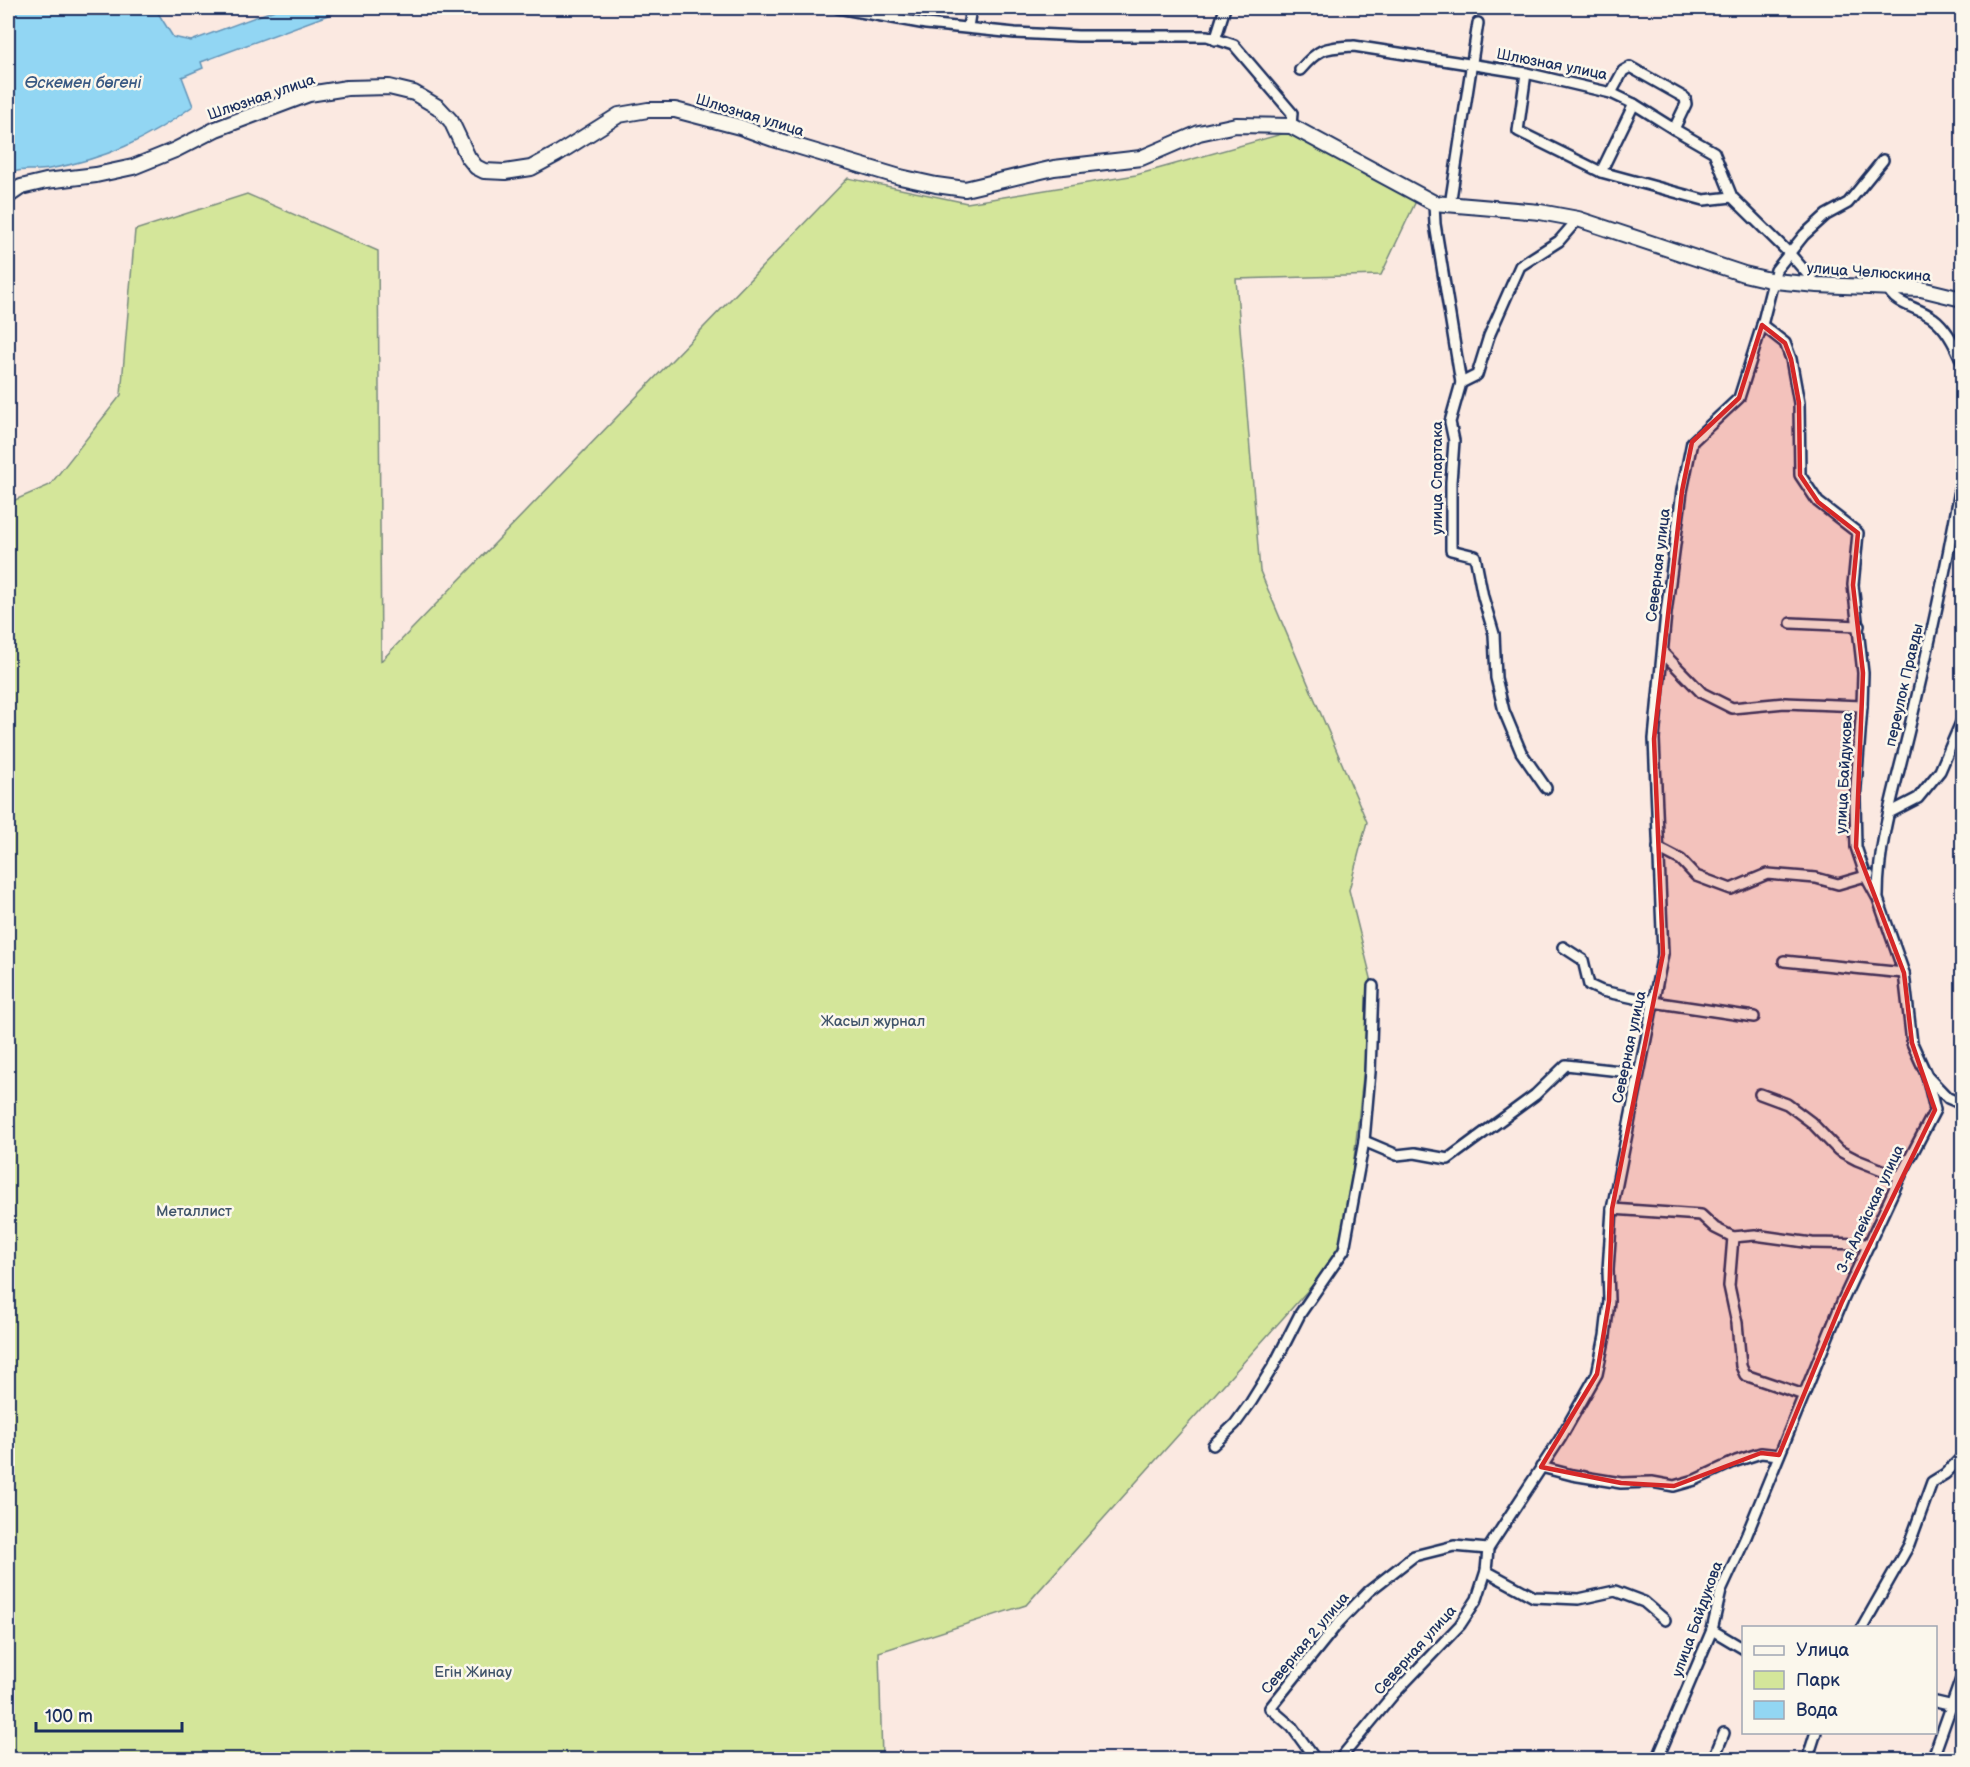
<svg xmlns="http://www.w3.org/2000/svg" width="1970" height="1767" font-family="'Balsamiq Sans',sans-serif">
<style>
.green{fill:#d4e69a;stroke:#788a7c;stroke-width:1.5}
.water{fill:#92d6f3;stroke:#6293b7;stroke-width:1.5}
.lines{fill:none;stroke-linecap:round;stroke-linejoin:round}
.street-casing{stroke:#1b2f5e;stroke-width:14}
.secondary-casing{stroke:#1b2f5e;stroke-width:18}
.street{stroke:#fbf7ec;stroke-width:9}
.secondary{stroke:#fbf7ec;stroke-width:14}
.marked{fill:#d62828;fill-opacity:0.2;stroke:#d62828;stroke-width:4.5;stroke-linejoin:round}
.labels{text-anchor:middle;stroke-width:5;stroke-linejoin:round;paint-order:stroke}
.street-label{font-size:15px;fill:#1b2f5e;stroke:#fbf7ec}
.park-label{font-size:15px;fill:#40546a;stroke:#fbf7ec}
.water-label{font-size:16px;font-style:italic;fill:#395983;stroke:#fbf7ec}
</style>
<rect width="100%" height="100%" fill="#fbe9e1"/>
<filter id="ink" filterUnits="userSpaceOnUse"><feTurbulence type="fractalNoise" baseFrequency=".0167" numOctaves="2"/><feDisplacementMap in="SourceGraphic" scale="12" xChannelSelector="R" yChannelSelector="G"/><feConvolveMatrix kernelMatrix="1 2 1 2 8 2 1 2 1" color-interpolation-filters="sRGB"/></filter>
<g filter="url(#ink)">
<polygon class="green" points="1289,132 1416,201 1381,275 1236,279 1260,571 1367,822 1349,890 1373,986 1344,1250 1026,1605 879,1652 882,1759 8,1759 8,503 50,485 121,395 135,230 247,194 378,251 381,661 848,178 967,203 1136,175"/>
<path class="water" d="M 8,8 L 155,8 L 173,37 L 191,41 L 280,8 L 347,8 L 201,62 L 203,68 L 182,77 L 193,106 C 147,140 105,159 49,169 C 33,172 23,167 8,174 Z"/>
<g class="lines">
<defs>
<g id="street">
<polyline points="838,8 926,24 1015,33 1078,36 1207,36 1234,45 1292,113 1291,126"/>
<polyline points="968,27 971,8"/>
<polyline points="1215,40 1225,8"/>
<path d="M 1300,70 C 1320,47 1324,48 1354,46 L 1526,73 L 1611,93 L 1623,71 L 1630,67 L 1685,98 L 1686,104 L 1674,129 L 1714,152 L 1732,197 L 1790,254 L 1817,285"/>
<polyline points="1526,73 1518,131 1601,172 1704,200 1732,197"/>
<polyline points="1611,93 1634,104 1674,129"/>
<polyline points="1601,172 1634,104"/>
<polyline points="1434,203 1435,224 1461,383"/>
<polyline points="1450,205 1478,23"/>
<path d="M 1887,287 C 1895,306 1917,306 1933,318 C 1947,328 1956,347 1962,362"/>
<polyline points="1762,325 1785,343 1791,359 1799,403 1800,475 1818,502 1858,533 1853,585 1863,673 1862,706 1855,800 1856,847 1866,877 1878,899 1904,973 1912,1043 1927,1076"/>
<polyline points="1791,623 1859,626"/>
<polyline points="1663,653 1702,693 1732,708 1785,703 1862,706"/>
<polyline points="1546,788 1521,752 1504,711 1496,678 1494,634 1483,597 1475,556 1451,550 1451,482 1454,441 1450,422 1461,383 1477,375 1489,336 1520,266 1559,241 1578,219"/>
<polyline points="1889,813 1918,798 1940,771 1962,720"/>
<polyline points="1658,848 1681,860 1696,876 1731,889 1767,874 1816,878 1838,884 1869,875"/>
<path d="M 1878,896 C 1878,840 1896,785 1909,730 C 1929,646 1948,563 1962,478"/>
<polyline points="1563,947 1583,960 1589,985 1602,991 1653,1002 1754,1017"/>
<polyline points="1784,961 1904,973"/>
<polyline points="1760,1094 1787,1104 1811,1122 1838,1150 1857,1160 1900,1177"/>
<polyline points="1364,1141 1397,1155 1415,1153 1448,1159 1535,1095 1566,1065 1638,1073"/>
<polyline points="1612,1209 1701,1215 1715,1228 1733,1237 1755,1235 1812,1243 1870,1244"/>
<polyline points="1733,1237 1729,1286 1737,1323 1741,1366 1745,1375 1804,1395"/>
<polyline points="1213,1445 1235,1424 1251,1402 1274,1365 1300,1314 1344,1250 1364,1141 1370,1072 1373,986"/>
<polyline points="1541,1467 1572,1475 1621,1483 1652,1482 1674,1486 1695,1480 1736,1461 1761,1453 1779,1455"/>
<polyline points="1486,1571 1534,1597 1579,1599 1615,1591 1644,1602 1665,1620"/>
<polyline points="1862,1628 1909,1545 1932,1482 1945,1474 1962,1457"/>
<polyline points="1712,1630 1744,1649"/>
<polyline points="1936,1702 1962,1708"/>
<polyline points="1316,1760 1292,1727 1270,1708 1339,1622 1368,1592 1414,1556 1454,1546 1488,1549"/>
<polyline points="1339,1760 1393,1695 1460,1625 1477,1599 1486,1571 1488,1549 1560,1439 1597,1374 1605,1336 1609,1301 1608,1270 1612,1209 1663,954 1654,739 1666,613 1682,491 1692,442 1739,398 1762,325 1776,270 1804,235 1826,215 1848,203 1883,160"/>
<polyline points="1657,1760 1712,1630 1721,1591 1745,1539 1842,1302 1900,1177 1935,1110 1927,1076 1948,1098 1962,1104"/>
<polyline points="1713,1760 1724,1733"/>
<polyline points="1807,1760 1816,1732"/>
<polyline points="1932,1760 1962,1676"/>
</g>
<polyline id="secondary" points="8,196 21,187 46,181 96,175 133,167 175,150 216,129 309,94 347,88 389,87 414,93 438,107 451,121 468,157 476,167 484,171 505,172 531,168 557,154 619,115 648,110 675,110 740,127 773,139 900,177 936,185 965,189 1054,168 1141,158 1199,133 1236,125 1291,126 1434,203 1540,212 1578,219 1744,274 1774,281 1817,285 1921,289 1962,299"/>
</defs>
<use href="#street" class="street-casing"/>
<use href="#secondary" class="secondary-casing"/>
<use href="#street" class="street"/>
<use href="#secondary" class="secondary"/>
</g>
</g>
<path class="marked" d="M 1762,325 L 1785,343 L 1791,359 L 1799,403 L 1800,475 L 1818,502 L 1858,533 L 1853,585 L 1863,673 L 1856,847 L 1904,973 L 1912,1043 L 1935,1110 L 1842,1302 L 1779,1455 L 1761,1453 L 1674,1486 L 1621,1483 L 1541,1467 L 1597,1374 L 1609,1301 L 1612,1209 L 1663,954 L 1654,739 L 1682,491 L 1692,442 L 1739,398 Z"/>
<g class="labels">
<g class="street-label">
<text transform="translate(1552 64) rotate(11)" y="5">Шлюзная улица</text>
<text transform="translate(261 97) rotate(-19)" y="5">Шлюзная улица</text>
<text transform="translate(750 115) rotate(17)" y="5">Шлюзная улица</text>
<text transform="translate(1869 272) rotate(4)" y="5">улица Челюскина</text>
<text transform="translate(1437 478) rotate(-90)" y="5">улица Спартака</text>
<text transform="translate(1658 565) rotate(-83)" y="5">Северная улица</text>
<text transform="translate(1904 685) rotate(-77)" y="5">переулок Правды</text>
<text transform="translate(1844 773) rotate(-87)" y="5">улица Байдукова</text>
<text transform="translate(1629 1047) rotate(-78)" y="5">Северная улица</text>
<text transform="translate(1870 1209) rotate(-65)" y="5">3-я Алейская улица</text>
<text transform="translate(1697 1619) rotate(-70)" y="5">улица Байдукова</text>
<text transform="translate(1305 1643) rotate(-50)" y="5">Северная 2 улица</text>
<text transform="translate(1415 1650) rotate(-48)" y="5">Северная улица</text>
</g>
<g class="park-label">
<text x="873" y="1026">Жасыл журнал</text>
<text x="194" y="1216">Металлист</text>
<text x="473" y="1677">Егін Жинау</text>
</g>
<g class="water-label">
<text x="83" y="88">Өскемен бөгені</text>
</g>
</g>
<rect width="1970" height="1767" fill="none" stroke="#fbf7ec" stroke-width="30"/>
<rect x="15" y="15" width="1940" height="1737" fill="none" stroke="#1b2f5e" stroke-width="2" filter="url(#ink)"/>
<rect x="1742" y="1626" width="195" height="108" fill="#fbf7ec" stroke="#a1a7b3" stroke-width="1.5"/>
<rect x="1754" y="1646" width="30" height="9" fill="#fbf7ec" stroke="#a1a7b3" stroke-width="1.5"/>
<text x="1796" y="1656" font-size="18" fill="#1b2f5e">Улица</text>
<rect x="1754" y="1671" width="30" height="18" fill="#d4e69a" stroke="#a1a7b3" stroke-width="1.5"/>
<text x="1796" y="1686" font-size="18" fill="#1b2f5e">Парк</text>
<rect x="1754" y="1701" width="30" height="18" fill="#92d6f3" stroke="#a1a7b3" stroke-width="1.5"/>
<text x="1796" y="1716" font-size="18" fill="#1b2f5e">Вода</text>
<path d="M36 1722v9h146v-9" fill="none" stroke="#1b2f5e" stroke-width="3"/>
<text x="45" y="1722" font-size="18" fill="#1b2f5e" stroke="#fbf7ec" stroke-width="4.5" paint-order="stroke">100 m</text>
</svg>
